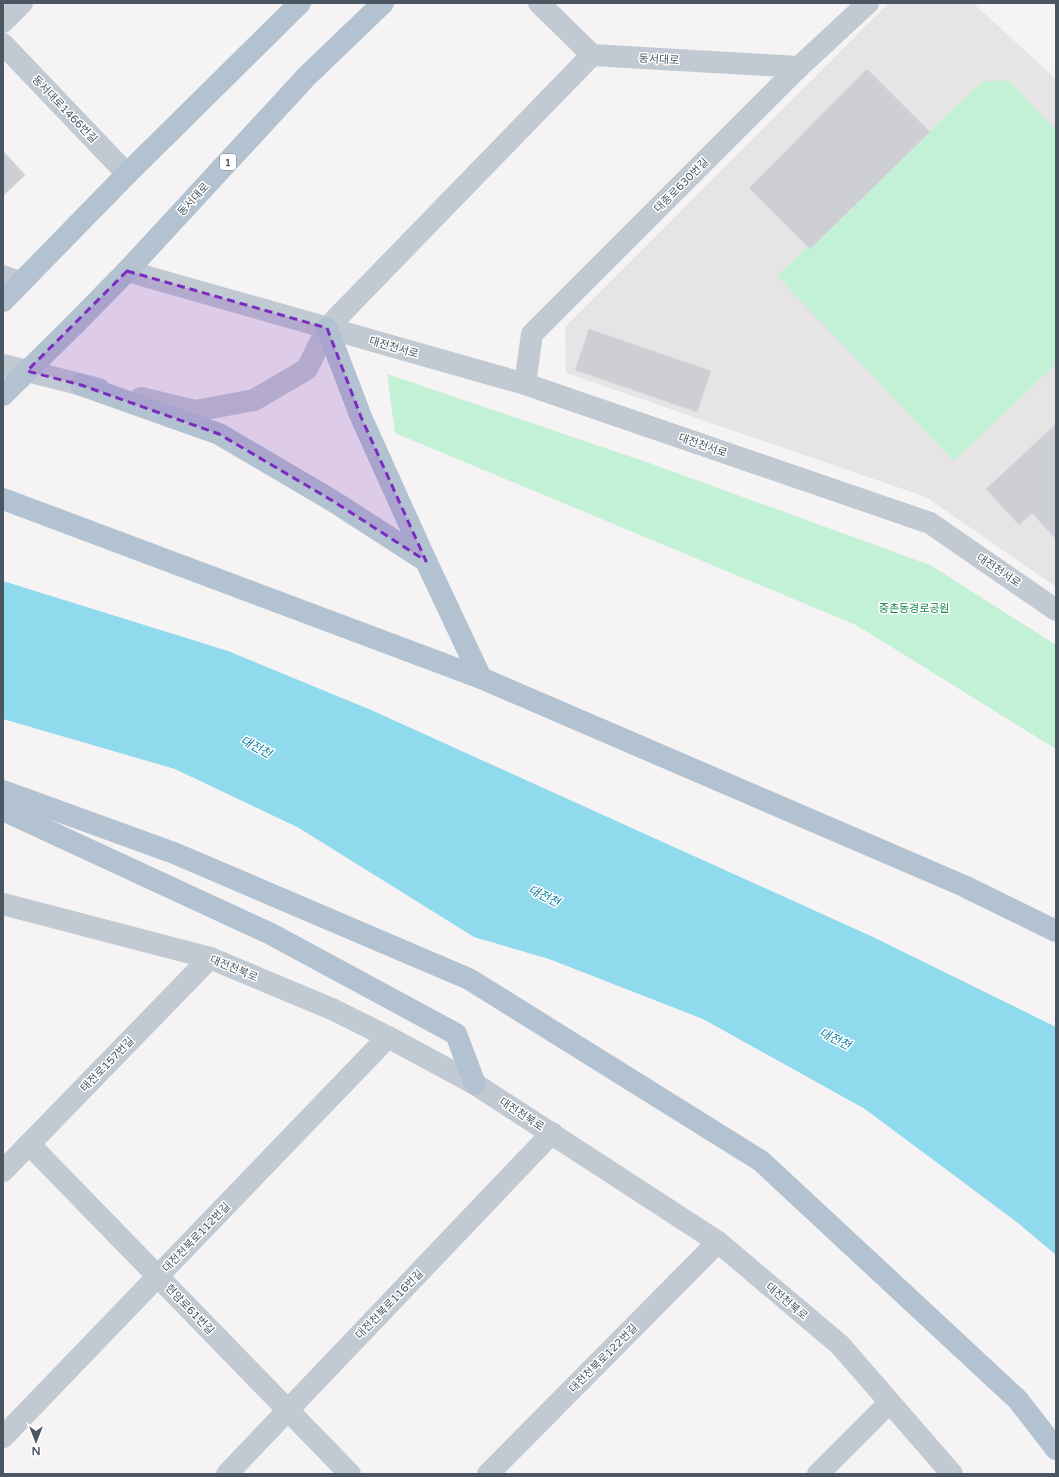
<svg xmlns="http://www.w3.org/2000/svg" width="1059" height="1477" font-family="'Varela Round','Noto Sans KR',sans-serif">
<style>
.education{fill:#e6e4e5}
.green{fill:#c3f1d5}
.water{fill:#90daee}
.building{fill:#cdcfd5;stroke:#d7d9de}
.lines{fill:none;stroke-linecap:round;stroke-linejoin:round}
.minor{stroke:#c1cad2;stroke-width:22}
.major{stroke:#b3c2d1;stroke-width:22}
.major-bridge{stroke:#b3c2d1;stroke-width:22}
.marked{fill:#7b2cbf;fill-opacity:0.2;stroke:#7b2cbf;stroke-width:3;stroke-dasharray:8 5;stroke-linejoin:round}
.labels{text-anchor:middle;stroke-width:3;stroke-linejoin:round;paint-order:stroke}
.shield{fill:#fff;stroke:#808990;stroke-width:1}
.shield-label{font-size:10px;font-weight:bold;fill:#4a5661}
.street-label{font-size:11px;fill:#4a5661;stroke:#fff}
.park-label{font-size:11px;fill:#17864f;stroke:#fff}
.water-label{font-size:12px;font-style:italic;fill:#0c7c9b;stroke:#fff}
</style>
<rect width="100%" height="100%" fill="#f5f3f3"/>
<polygon class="education" points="889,3 973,3 1056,79 1056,587 926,497 566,373 565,327"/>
<g class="green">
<polygon points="983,81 1009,81 1056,130 1056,364 954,461 777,276"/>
<polygon points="387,374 652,464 930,565 1056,645 1056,749 856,625 395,433"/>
</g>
<polygon class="water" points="3,581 228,651 371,710 873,937 1056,1027 1056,1255 1018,1223 865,1109 703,1019 549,959 474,937 299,828 175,769 3,719"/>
<g class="building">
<polygon points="867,69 930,132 810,249 749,188"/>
<polygon points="3,151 25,175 3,196"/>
<polygon points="589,329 711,371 697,412 575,370"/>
<polygon points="1056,424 1056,539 1032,513 1019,525 986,489"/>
</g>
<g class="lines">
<g class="minor">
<polyline points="539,3 592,55 799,67"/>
<polyline points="3,22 22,3"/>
<polyline points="3,44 127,174"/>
<polyline points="127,271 525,384 930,523 1056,610"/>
<polyline points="3,276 20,282"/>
<polyline points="3,365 99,389"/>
<polyline points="525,384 532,334 799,67 868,3"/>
<polyline points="141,398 195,411 254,400 307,369 327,328 592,55"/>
<polyline points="3,904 210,958 334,1010 388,1037 475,1084 718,1242 840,1345 952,1474"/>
<polyline points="29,1144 350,1474"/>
<polyline points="3,1171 210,958"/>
<polyline points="3,1437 388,1037"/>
<polyline points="227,1474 552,1133"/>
<polyline points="488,1474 718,1242"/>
<polyline points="818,1474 889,1403"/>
</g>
<g class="major">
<polyline points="3,301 127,174 300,3"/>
<polyline points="75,324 127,271 307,76 383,3"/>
<polyline points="327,328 361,417 426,561"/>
<polyline points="81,385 219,434 333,501 426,561 481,678"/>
<polyline points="3,499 481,678 964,886 1056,931"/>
<polyline points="3,791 174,853 469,979 761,1161 1018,1400 1056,1449"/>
<polyline points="3,810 271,934 456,1034 475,1084"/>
</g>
<polyline class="major-bridge" points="3,395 75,324"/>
</g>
<path class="marked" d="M 127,271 L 327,328 L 361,417 L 426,561 L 333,501 L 219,434 L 81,385 L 27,371 Z"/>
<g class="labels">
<rect class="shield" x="220" y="154" width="16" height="16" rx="3"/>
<g class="shield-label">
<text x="228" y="166">1</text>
</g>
<g class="street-label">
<text transform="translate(659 59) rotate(3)" y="4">동서대로</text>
<text transform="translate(65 109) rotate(46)" y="4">동서대로1466번길</text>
<text transform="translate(681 185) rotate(-45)" y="4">대종로630번길</text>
<text transform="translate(193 199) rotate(-47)" y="4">동서대로</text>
<text transform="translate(394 347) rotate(16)" y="4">대전천서로</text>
<text transform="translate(703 445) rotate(19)" y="4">대전천서로</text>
<text transform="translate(999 570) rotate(34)" y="4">대전천서로</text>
<text transform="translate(234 968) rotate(22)" y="4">대전천북로</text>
<text transform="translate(107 1064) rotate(-46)" y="4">태전로157번길</text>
<text transform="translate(522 1114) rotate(33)" y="4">대전천북로</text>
<text transform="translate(196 1237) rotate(-46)" y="4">대전천북로112번길</text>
<text transform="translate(787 1301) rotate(40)" y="4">대전천북로</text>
<text transform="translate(389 1304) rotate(-46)" y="4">대전천북로116번길</text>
<text transform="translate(190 1309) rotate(46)" y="4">현암로61번길</text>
<text transform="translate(603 1358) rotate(-45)" y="4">대전천북로122번길</text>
</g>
<g class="park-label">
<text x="914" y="612">중촌동경로공원</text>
</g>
<g class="water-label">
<text transform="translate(256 747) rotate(28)" y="4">대전천</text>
<text transform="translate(544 896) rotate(26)" y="4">대전천</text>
<text transform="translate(835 1039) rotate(26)" y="4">대전천</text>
</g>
</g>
<rect width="1059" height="1477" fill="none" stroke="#4a5661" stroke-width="8"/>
<g transform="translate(36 1441) rotate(180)" stroke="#ffffff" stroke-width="3" paint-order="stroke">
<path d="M0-3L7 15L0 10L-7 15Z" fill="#4a5661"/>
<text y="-6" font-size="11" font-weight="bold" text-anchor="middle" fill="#4a5661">N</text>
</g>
</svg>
